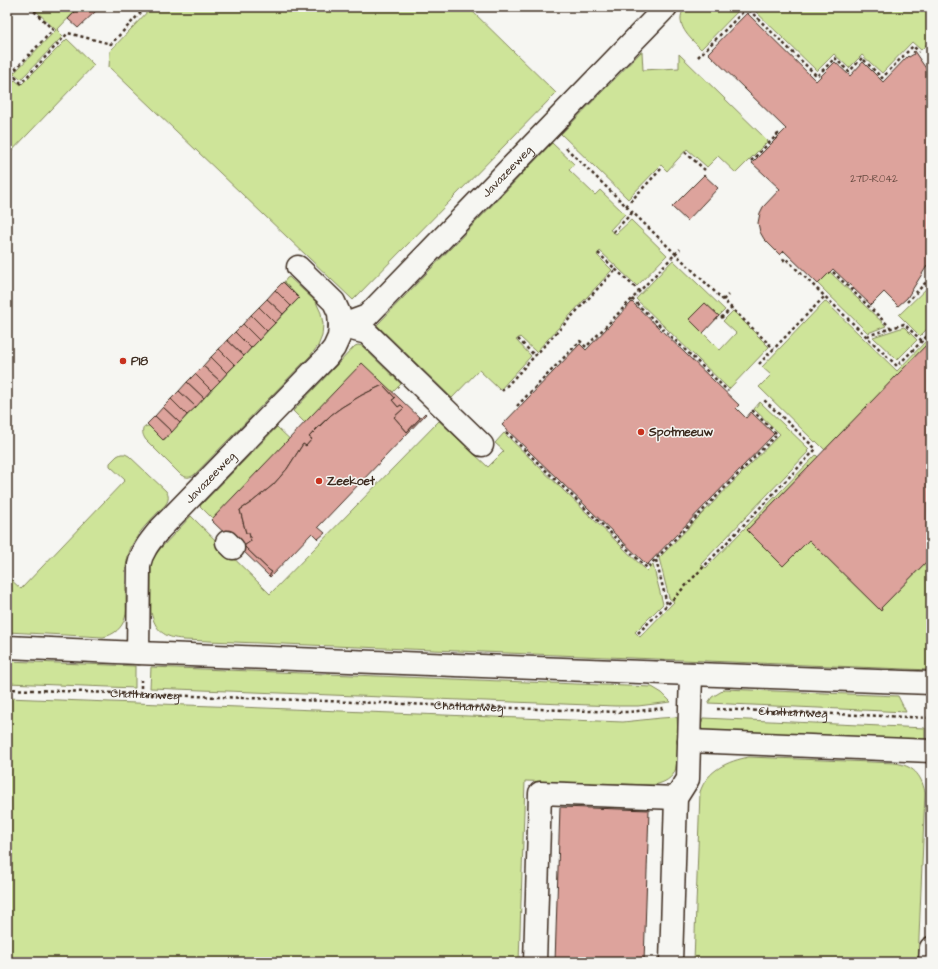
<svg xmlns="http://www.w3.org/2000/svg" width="938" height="969" font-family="'Architects Daughter',sans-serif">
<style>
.green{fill:#cee499;stroke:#84875c}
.building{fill:#dda39c;stroke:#3b2a1e}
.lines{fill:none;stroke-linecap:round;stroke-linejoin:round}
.minor-casing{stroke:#3b2a1e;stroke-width:25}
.path{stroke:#3b2a1e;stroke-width:2.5;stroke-dasharray:3 3;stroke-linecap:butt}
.minor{stroke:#f6f6f2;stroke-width:22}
.poi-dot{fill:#c8321e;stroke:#f6f6f2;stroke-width:1.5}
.labels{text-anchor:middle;stroke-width:3;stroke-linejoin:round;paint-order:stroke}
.number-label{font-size:10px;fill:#64483e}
.street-label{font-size:12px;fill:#3b2a1e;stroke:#f6f6f2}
.poi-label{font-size:12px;font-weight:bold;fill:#3b2a1e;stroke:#f6f6f2;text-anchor:start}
</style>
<rect width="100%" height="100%" fill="#f6f6f2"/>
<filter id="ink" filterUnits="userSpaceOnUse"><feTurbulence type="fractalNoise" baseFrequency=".025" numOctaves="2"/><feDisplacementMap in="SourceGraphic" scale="8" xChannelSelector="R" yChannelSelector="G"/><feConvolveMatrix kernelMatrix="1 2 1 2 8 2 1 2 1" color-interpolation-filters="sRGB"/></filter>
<g filter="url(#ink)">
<g class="green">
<polygon points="32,7 79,7 57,30 63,36 21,79 15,74 7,82 7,80 56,30"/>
<polygon points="152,7 468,7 556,93 353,300 109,67 110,51"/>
<path d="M 685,7 L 742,7 L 701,49 C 690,38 673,24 685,7 Z"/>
<polygon points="751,7 931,7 931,40 921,50 912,42 882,73 862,55 849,68 834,54 817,71"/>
<polygon points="67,39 94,65 7,156 7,88 15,80 21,85"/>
<polygon points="641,52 642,52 643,70 679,68 679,54 768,141 736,173 718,156 707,167 687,149 667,171 661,165 628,199 561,134"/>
<polygon points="552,143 574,164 569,170 595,195 600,190 625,214 610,230 616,234 631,220 667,255 637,286 600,251 597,255 612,270 536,352 520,337 516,340 531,356 500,390 479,370 452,398 377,325"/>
<polygon points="673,260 725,310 719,316 705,303 689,319 720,350 736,333 723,321 733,311 769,347 729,389 636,299"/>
<polygon points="830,272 886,326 868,333 818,284"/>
<path d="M 289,277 L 316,302 L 321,313 L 323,324 L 322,336 L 318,346 L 310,356 L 194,475 C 189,478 187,478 181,475 L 146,440 C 142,435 140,426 149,426 L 164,440 L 299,298 L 284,282 L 287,278 Z"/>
<polygon points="931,284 931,325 920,336 899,315"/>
<polygon points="825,301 897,371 929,338 931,340 931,345 929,343 825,450 816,441 815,442 759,387 771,375 762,367"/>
<polygon points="904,327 917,340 897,360 873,337"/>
<polygon points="358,345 362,346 401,384 391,394 331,415 314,432 293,411 355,346"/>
<path d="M 760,402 L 809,449 L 807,451 L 808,452 L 810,450 L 701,564 L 706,568 L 816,455 L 818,457 L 747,530 L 783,566 L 809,540 L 881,611 L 882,609 L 881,608 L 931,557 L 931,670 L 183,640 L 183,639 C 164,638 155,630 151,612 L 151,567 L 152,560 L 160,549 L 191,516 L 270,594 L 439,421 L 488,467 L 504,451 L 495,443 L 504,433 L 647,571 L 653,565 L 663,604 L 635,632 L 640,637 L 674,602 L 669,598 L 659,558 L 780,434 L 754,409 Z"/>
<polygon points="277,427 300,449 224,530 200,506"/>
<path d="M 121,454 L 125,454 L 129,456 L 166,491 C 169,496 169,499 166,504 C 152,519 133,535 128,556 C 124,571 126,587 126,602 C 126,607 127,613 125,618 C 122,628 114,635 103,637 L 7,632 L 7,576 L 21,589 L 125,480 L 110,466 L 110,463 L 117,456 Z"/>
<polygon points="7,661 135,666 135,688 7,683"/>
<polygon points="151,667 652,687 662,693 671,702 638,706 615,706 150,688"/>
<polygon points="724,689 898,696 906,712 708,703 712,697 724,690"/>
<path d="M 7,698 L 623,722 L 661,718 L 677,717 C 678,727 679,765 674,773 C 670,780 661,784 653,785 L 525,781 L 519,962 L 7,962 Z"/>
<polygon points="703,718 925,728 925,740 702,730 701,725"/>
<path d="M 749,757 L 895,763 C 913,766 921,774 925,792 L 918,962 L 694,962 L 700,792 C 707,770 728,761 749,757 Z"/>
</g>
<g class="building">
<polygon points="80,7 92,7 96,11 78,28 68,19"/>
<polygon points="747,13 816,81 835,62 850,76 863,62 883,82 908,56 909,57 914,54 913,52 914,51 925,67 931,74 931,262 928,265 931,268 931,270 927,266 907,298 898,306 884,292 871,305 833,269 818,284 784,251 780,255 764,239 760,232 758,223 760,213 763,207 780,189 752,163 786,129 708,53"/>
<polygon points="704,175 718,188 687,221 672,207"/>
<polygon points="283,282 299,298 291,306 275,290"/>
<polygon points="275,290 291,306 283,314 267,299"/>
<polygon points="267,299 283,314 275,323 259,307"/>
<polygon points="632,302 739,405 736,408 746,418 751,412 774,434 647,565 502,425 580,344 586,350"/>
<polygon points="705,303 719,316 703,333 689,319"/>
<polygon points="259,307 275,323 267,331 251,315"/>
<polygon points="251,315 267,331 259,340 243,324"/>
<polygon points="243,324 259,340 251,348 235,332"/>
<polygon points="235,332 251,348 244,356 227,340"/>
<polygon points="227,340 244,356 235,365 219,349"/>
<polygon points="929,342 931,345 931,557 881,608 882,609 881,611 809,540 783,566 747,530"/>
<polygon points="219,349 235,365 227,373 211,357"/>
<polygon points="211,357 227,373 220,381 203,366"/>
<polygon points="362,363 420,418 407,432 394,417 404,408 401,405 398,407 392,400 395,398 383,385 362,395 342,407 331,415 316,429 309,437 312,439 306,446 303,444 287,469 273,485 252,502 240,510 246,533 249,533 251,541 244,546 269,570 272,572 269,576 211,520"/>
<polygon points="203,366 220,381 211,390 195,374"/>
<polygon points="195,374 211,390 204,398 187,382"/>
<polygon points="187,382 204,398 196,407 179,391"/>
<polygon points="383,385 395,398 392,400 398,407 401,405 404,408 394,417 407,432 425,413 426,414 318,527 325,533 318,539 312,533 270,577 269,576 272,572 269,570 244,546 251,541 249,533 246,533 240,510 252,502 273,485 287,469 303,444 306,446 312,439 309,437 331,415 342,407 362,395"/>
<polygon points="179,391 196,407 187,415 171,399"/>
<polygon points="171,399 187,415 180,423 163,407"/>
<polygon points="163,407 180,423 172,432 155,416"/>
<polygon points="155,416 172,432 163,440 147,424"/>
<polygon points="560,807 649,810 644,962 555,962"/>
</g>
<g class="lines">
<defs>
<g id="minor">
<path id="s3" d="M 340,326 L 367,316 L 666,7"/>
<polyline points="340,326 367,333 482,445"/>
<polyline points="227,542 233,548"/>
<polyline points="7,647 138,653 931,683"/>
<path id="s4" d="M 138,653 L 139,565 C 142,550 151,540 160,529 L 327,357 L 334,348 L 339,337 L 340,326 L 339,313 L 334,302 L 298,267"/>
<polyline points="689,741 931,751"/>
<polyline points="535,962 540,793 676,798"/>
<polyline points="671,962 676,798 688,779 691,674"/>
<polyline points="930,962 931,948"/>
</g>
</defs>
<use href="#minor" class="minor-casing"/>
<g class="path">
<polyline points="698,57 747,8 817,76 835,58 849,72 862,58 882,78 913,46 919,52"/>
<polyline points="7,78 53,30 30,7"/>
<polyline points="7,86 15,77 21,83 68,33 111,44 146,7"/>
<polyline points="566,148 774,349"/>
<polyline points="685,152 705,170"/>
<polyline points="751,161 778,134 776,132"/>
<polyline points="626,206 663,167"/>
<polyline points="613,232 633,212"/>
<polyline points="598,253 639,291"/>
<polyline points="783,261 785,258 897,366 927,336 931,333"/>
<polyline points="833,272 891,328"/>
<polyline points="632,299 728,391"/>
<polyline points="723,300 728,295"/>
<polyline points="907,302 931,277"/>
<polyline points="721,318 732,308"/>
<polyline points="867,336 904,324 922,341"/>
<polyline points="518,339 535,356"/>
<polyline points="759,364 825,296"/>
<polyline points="502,391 616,269"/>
<polyline points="517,406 580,341 586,347 680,249"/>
<polyline points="506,432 647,568 777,434 752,410"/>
<polyline points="656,560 667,604"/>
<polyline points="638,633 672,600 816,449 763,399"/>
<path id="s1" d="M 7,689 L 618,712 L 629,712 L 664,708"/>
<polyline points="141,694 141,680"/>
<path id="s2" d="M 717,709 L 931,718"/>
</g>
<use href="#minor" class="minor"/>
</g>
</g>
<g class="poi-dot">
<circle cx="123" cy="361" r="4"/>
<circle cx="641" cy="432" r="4"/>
<circle cx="319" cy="481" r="4"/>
</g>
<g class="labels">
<g class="number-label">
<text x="874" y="182">27D-R042</text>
</g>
<g class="street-label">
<text dy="4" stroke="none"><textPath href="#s3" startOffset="230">Javazeeweg</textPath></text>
<text dy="4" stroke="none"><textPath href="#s4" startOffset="202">Javazeeweg</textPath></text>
<text dy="4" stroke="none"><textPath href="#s1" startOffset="138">Chathamweg</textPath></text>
<text dy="4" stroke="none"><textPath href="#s1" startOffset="462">Chathamweg</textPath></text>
<text dy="4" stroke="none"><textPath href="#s2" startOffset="76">Chathamweg</textPath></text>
</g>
<g class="poi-label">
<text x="131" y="365">P18</text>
<text x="649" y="436">Spotmeeuw</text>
<text x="327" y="485">Zeekoet</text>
</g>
</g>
<rect width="938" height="969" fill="none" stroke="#f6f6f2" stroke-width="24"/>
<rect x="12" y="12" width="914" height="945" fill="none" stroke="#3b2a1e" stroke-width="1.5" filter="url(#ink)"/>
</svg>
